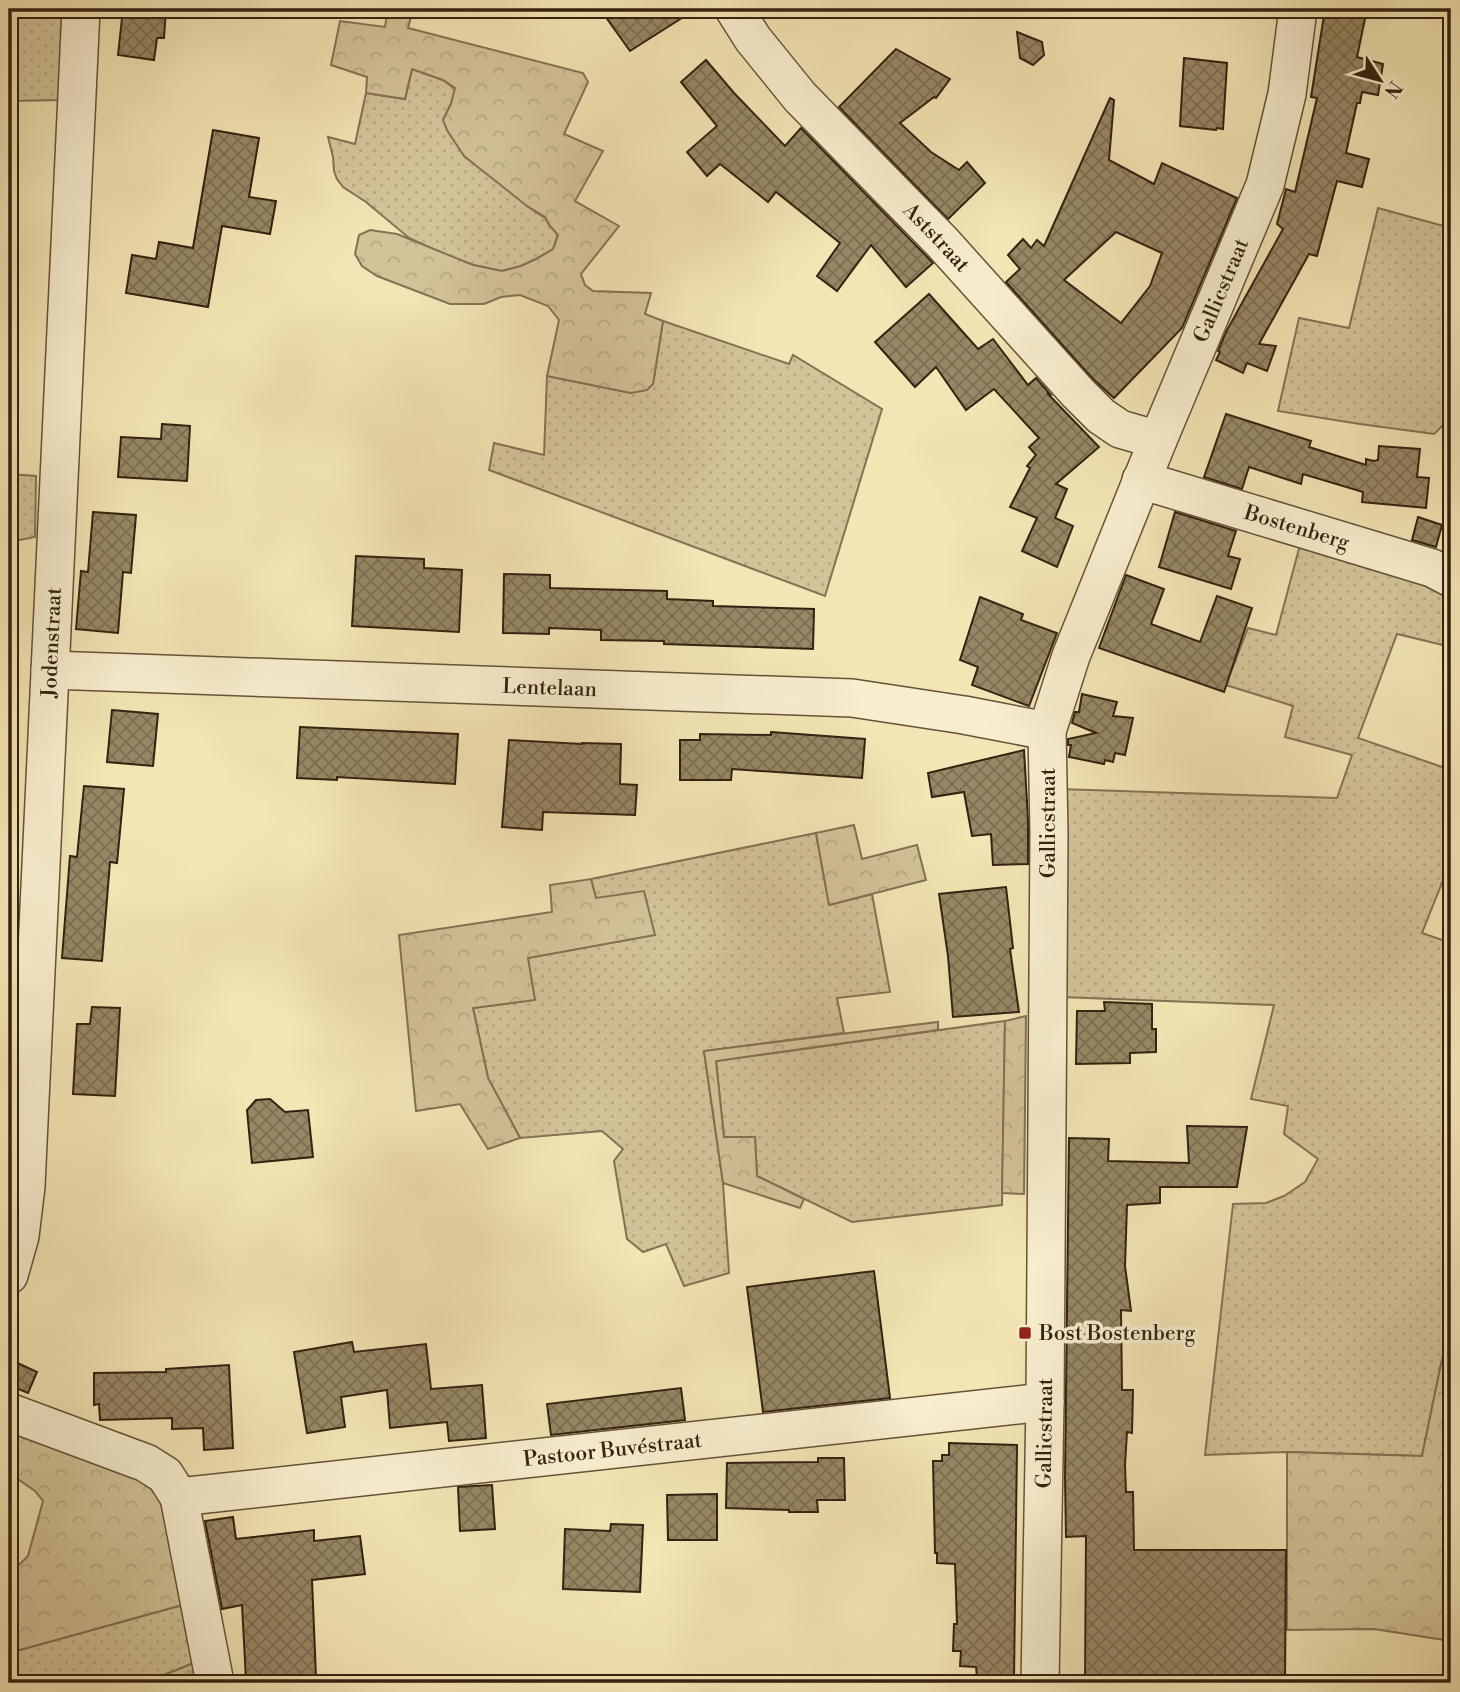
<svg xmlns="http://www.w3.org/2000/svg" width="1460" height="1692" font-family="'Libre Bodoni',serif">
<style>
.grass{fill:url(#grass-dots);stroke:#847254;stroke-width:2}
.forest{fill:url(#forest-crowns);stroke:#847254;stroke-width:2}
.cemetery{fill:url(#cemetery-stones);stroke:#847254;stroke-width:2}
.building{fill:url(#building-cross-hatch);stroke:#342110;stroke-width:2;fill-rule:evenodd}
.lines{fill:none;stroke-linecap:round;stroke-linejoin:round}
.minor-casing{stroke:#645239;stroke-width:40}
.minor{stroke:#f7eece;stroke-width:37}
.poi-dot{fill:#8f2418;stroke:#f7eece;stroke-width:2.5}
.labels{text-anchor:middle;stroke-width:7;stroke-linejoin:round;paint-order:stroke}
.street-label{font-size:21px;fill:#342110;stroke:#f7eece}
.poi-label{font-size:21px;fill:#342110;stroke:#f7eece;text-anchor:start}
</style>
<defs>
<pattern id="grass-dots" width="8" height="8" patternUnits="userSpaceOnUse" patternTransform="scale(1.75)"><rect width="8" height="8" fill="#d3c498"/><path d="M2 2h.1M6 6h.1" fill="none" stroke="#b6a882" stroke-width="1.8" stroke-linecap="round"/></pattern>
<pattern id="forest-crowns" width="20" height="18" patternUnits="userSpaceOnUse" patternTransform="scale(1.75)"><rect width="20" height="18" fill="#d3c498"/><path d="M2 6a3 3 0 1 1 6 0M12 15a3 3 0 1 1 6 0" fill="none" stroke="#b6a882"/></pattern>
<pattern id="cemetery-stones" width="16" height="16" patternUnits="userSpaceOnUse" patternTransform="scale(1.75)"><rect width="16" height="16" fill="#d3c498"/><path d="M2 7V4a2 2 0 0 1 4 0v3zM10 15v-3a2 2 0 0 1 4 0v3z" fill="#b6a882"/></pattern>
<pattern id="building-cross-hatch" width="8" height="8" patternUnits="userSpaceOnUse" patternTransform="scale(1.75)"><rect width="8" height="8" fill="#978765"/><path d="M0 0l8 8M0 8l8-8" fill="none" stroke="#7c6e52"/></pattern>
</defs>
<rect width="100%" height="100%" fill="#f3e5b4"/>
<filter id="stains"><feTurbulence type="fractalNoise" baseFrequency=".00286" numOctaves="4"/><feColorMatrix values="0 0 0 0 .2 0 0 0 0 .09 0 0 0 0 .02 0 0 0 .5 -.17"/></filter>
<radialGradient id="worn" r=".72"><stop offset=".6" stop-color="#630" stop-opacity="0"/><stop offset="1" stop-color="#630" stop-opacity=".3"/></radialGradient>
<g class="grass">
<polygon points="9,9 64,9 60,100 9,101"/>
<polygon points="412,69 443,80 455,89 451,104 443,120 527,206 545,218 550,226 558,234 553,249 536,259 521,266 502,271 473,265 439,252 409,238 366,202 343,187 337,179 334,171 333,157 328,137 355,144 366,93 405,99"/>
<path d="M 1378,208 L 1451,228 L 1451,409 C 1450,420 1442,426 1434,434 L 1360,424 L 1278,411 L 1299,318 L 1349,328 Z"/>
<polygon points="663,321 789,364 793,355 882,409 825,596 489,470 494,443 544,455 547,376 631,393 653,384"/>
<polygon points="9,474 36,476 35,537 9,542"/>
<polygon points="1301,541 1404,573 1451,595 1451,647 1397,634 1358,738 1451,770 1451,860 1422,933 1451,943 1451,1322 1441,1364 1422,1456 1287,1452 1205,1455 1233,1204 1266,1203 1284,1196 1305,1182 1318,1159 1284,1134 1288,1106 1251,1099 1274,1005 1061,997 1060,789 1337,798 1352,755 1285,737 1293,706 1226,685 1248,628 1276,635"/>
<polygon points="816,833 829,905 872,894 890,992 837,998 844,1033 704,1051 723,1183 729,1273 684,1286 666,1244 643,1252 627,1239 614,1161 623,1149 602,1131 520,1138 488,1078 473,1008 534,1000 527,958 654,935 596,898 591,879"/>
<polygon points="1005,1021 1002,1205 852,1222 757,1176 755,1137 724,1138 716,1061"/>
<polygon points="186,1604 199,1661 144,1683 17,1683 9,1660 9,1653"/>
</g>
<g class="forest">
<polygon points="388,9 413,9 408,28 583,73 588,82 564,134 603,151 575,201 619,226 581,274 585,285 593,291 651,293 645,314 663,321 653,384 647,390 631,393 547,376 559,320 548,306 520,295 501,297 484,304 450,304 377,276 362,266 355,254 359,235 370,230 397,234 473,265 502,271 521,266 536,259 553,249 558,235 550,226 545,217 527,206 464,156 447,130 443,120 451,104 455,88 443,80 412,69 405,99 366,93 367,77 331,65 340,21 385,27"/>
<polygon points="854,825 862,859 917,845 926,880 829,905 816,833"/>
<polygon points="591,879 596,898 644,891 655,935 528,958 535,1000 473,1008 488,1078 520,1138 488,1149 460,1104 416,1111 399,935 552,912 550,885"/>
<polygon points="1026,1016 1024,1194 1002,1193 1005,1021"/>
<polygon points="938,1022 938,1030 716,1061 724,1137 755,1137 757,1176 804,1199 800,1208 723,1183 704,1051"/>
<polygon points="1441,1364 1451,1367 1451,1641 1374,1629 1287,1630 1287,1452 1422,1456"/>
<polygon points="9,1430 145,1482 166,1506 186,1604 9,1653 9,1575 28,1556 43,1501 35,1491 9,1473"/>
</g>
<polygon class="cemetery" points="199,1661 203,1683 144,1683"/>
<g class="building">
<polygon points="123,9 166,9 164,38 157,38 154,60 118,55"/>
<polygon points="600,9 696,9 630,51"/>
<polygon points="1325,9 1367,9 1357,57 1383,64 1378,95 1362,92 1360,103 1357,103 1346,153 1369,159 1362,187 1337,181 1317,256 1309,254 1259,344 1276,346 1267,371 1247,363 1243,373 1216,360 1220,352 1218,351 1226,332 1283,229 1277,224 1286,189 1295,192 1317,98 1311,97"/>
<polygon points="1017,32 1042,42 1044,55 1033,65 1020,58"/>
<polygon points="896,49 950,79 936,98 934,97 900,123 931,152 959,170 967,162 985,183 948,219 839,107"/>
<polygon points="1184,58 1227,63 1223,129 1217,128 1216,130 1180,126"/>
<polygon points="706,60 734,93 785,146 801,128 933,263 906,287 871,245 837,291 817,276 840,243 776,192 768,202 720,164 707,176 687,152 717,126 681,82"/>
<path d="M 1110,98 L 1114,100 L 1109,160 L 1154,184 L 1162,163 L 1237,198 L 1182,328 L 1114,398 L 1093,379 L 1006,282 L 1020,269 L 1008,255 L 1023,239 L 1031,248 L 1037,240 L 1044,246 ZM 1116,232 L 1162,253 L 1150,286 L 1121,323 L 1064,280 Z"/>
<polygon points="213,130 259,138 249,197 276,201 270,234 222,226 208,307 126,293 132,255 156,259 159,242 193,248"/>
<polygon points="929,294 978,349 993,339 1028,385 1036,378 1050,394 1047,393 1099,447 1056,484 1067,489 1055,518 1073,526 1057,567 1022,551 1037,518 1010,507 1030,468 1027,466 1036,455 1029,447 1039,438 994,389 966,410 936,367 915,387 875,342"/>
<polygon points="1226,414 1311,441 1309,447 1366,465 1366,459 1374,461 1378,460 1379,446 1420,449 1417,477 1429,478 1426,508 1362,502 1363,492 1303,474 1301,484 1249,467 1242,489 1204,477"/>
<polygon points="162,424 190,426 187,481 118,477 121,437 161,439"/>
<polygon points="93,512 136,515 131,573 123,572 118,633 76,629 81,571 88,572"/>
<polygon points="1175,512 1236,531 1228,556 1240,559 1231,589 1159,567"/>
<polygon points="1418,517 1442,525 1436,547 1412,540"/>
<polygon points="356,556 424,559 424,568 462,570 459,632 352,626"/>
<polygon points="504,574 550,575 550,588 667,591 667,599 713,601 713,606 814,609 813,649 664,644 664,641 601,640 601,630 549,628 549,634 503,633"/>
<polygon points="1126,575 1164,589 1151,624 1200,642 1217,596 1252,608 1224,692 1099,648"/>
<polygon points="980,597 1023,614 1021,620 1057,633 1029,706 972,685 978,667 960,660"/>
<polygon points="1082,694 1117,702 1113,716 1133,718 1125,755 1115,753 1113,762 1105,760 1104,764 1069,757 1071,745 1068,745 1068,739 1096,733 1072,723 1075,712 1079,712"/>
<polygon points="112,710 158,714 153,766 107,762"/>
<polygon points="300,727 458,734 455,784 337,777 337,780 297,778"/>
<polygon points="771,732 865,739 862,778 732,769 731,780 680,780 680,740 700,740 700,734 771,735"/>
<polygon points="509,740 582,744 582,743 621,744 620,784 637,785 635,815 543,812 542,830 502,827"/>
<polygon points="1024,750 1028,819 1028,864 993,865 991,834 972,836 964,792 932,797 928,773"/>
<polygon points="84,786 124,789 117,863 110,862 102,961 62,958 70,856 77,857"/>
<polygon points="1006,887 1013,948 1010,949 1019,1012 953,1017 948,956 939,894"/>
<polygon points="1104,1002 1152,1004 1152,1029 1156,1029 1156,1052 1130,1053 1130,1063 1076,1064 1077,1011 1105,1011"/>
<polygon points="92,1007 120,1008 115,1096 73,1094 77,1024 90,1024"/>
<polygon points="270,1099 285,1112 308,1110 313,1157 252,1163 247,1110 256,1100"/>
<polygon points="1187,1126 1247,1127 1237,1187 1160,1187 1160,1203 1127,1205 1125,1266 1131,1311 1121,1310 1122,1390 1133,1390 1132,1433 1127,1432 1125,1465 1126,1492 1133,1492 1134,1550 1286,1550 1285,1683 1085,1683 1086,1536 1066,1537 1065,1478 1069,1138 1109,1139 1108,1161 1189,1163"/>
<polygon points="874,1271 890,1398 763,1412 747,1287"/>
<polygon points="352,1342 354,1352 426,1344 431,1389 482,1385 486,1438 449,1441 447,1422 390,1428 387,1390 341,1397 345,1427 307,1433 294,1352"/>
<polygon points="9,1359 37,1372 28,1393 9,1385"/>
<polygon points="229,1365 233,1448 204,1450 203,1428 172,1429 172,1418 100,1420 99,1404 94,1405 94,1373 166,1372 166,1369"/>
<polygon points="681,1388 685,1420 551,1435 547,1404"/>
<polygon points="949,1443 1017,1445 1014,1679 977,1677 976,1667 960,1666 961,1651 953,1651 954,1624 957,1624 955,1564 937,1563 937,1553 935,1553 933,1461 942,1461 942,1455 949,1455"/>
<polygon points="818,1458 844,1458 845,1500 817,1500 818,1512 789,1512 789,1510 726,1508 727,1463 818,1462"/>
<polygon points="492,1485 495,1529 460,1531 458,1487"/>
<polygon points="717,1494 717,1540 668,1540 667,1495"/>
<polygon points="233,1517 236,1539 314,1530 314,1541 360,1536 365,1574 312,1580 316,1677 246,1680 242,1605 222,1609 205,1521"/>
<polygon points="611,1524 643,1525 640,1592 563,1589 565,1529 610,1531"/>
</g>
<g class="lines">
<defs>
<g id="minor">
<path id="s1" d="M 734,9 L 753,39 L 800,97 L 942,242 L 1078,393 L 1101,416 L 1120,429 L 1158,440"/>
<path id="s2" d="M 1141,480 L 1432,568 L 1451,578"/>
<path id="s3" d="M 50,670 L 852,698 L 964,715 L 1047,731"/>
<path id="s4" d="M 9,1275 L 20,1236 L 26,1186 L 81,9"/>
<polyline points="9,1412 146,1463 165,1475 179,1497 215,1683"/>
<path id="s5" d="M 179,1497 L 1045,1402"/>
<path id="s6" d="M 1040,1683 L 1045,1402 L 1049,833 L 1047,731 L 1071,656 L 1158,440 L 1265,185 L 1287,94 L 1298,9"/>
</g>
</defs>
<use href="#minor" class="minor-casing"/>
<use href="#minor" class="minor"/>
</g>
<rect class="poi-dot" x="1018" y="1326" width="14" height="14" rx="3.5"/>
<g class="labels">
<g class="street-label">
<text dy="7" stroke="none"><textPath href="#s1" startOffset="306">Aststraat</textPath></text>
<text dy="7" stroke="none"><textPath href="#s6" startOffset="1426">Gallicstraat</textPath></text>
<text dy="7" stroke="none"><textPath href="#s2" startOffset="163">Bostenberg</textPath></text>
<text dy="7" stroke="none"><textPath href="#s4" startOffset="635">Jodenstraat</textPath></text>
<text dy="7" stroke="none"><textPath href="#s3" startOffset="500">Lentelaan</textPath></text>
<text transform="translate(1048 823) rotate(-90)" y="7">Gallicstraat</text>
<text dy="7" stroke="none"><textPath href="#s6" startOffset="250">Gallicstraat</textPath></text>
<text dy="7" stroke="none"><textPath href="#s5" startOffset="436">Pastoor Buvéstraat</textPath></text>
</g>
<g class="poi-label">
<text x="1039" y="1340">Bost Bostenberg</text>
</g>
</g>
<rect width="1460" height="1692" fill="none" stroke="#f3e5b4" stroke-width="35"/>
<rect x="10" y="10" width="1439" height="1671" fill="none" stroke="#342110" stroke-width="3.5"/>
<rect x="18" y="18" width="1425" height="1657" fill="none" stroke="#342110" stroke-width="2"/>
<g transform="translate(1380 80) rotate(126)" stroke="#f7eece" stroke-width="5" paint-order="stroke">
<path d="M0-5L12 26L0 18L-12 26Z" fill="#342110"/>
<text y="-10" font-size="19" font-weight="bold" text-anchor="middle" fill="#342110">N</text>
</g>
<rect width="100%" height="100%" filter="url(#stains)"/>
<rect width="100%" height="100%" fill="url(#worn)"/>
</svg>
